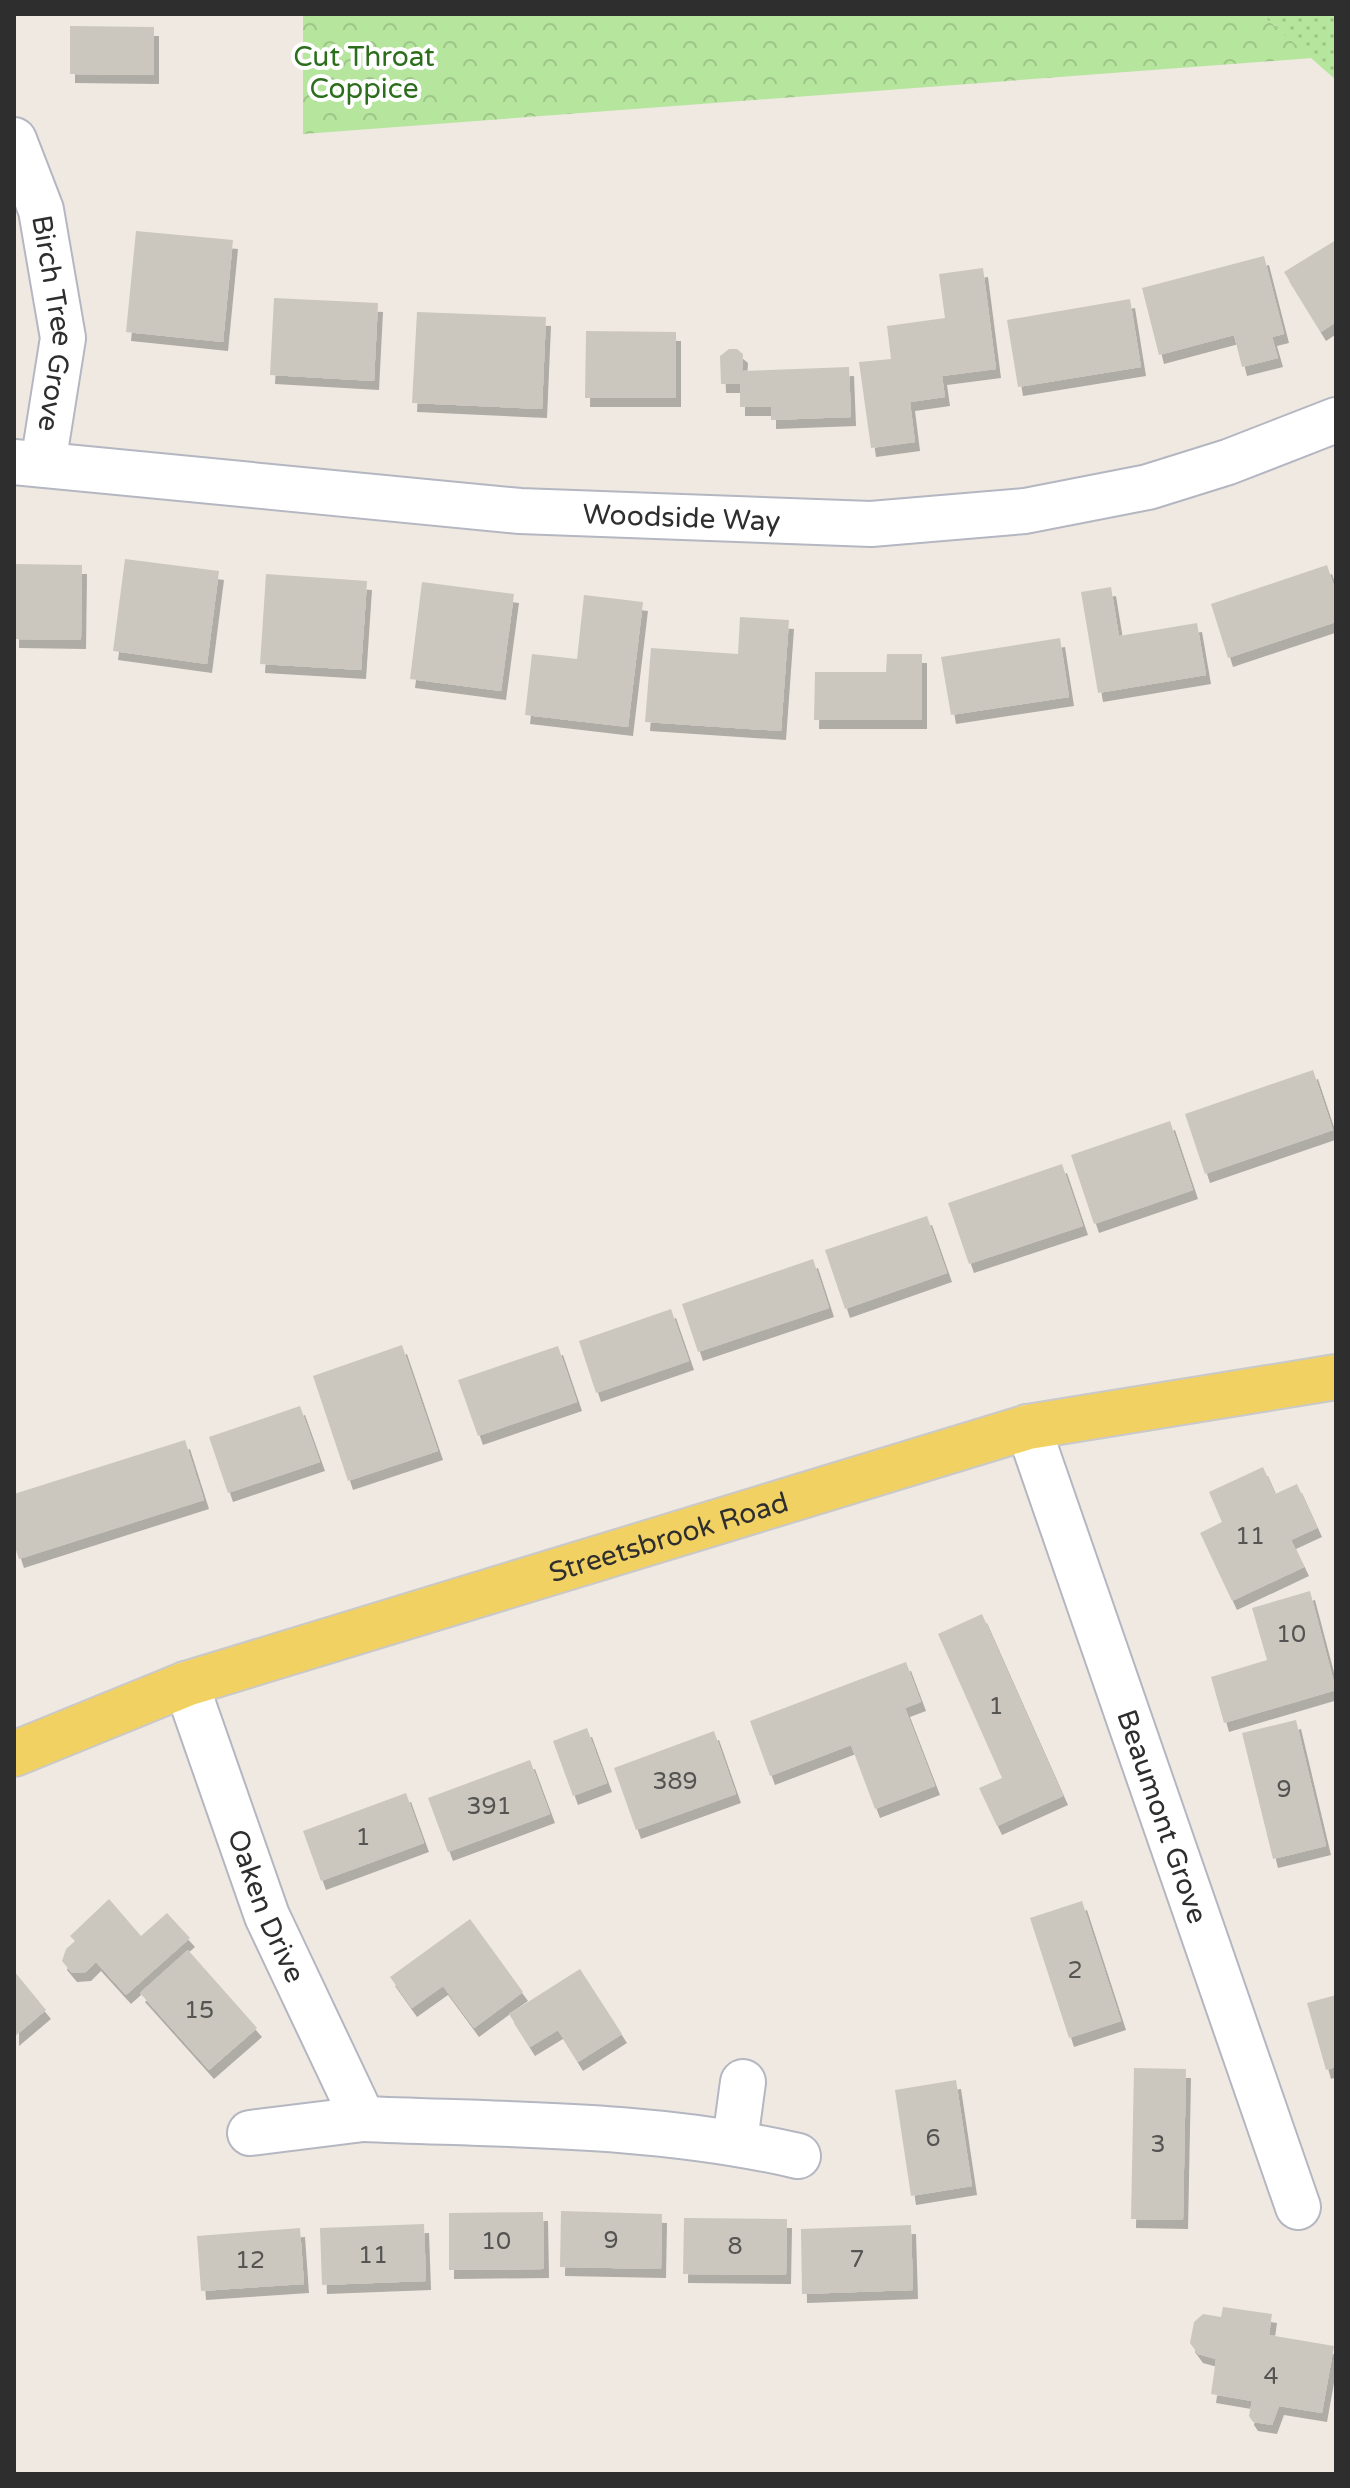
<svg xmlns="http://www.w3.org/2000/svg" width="1350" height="2488" font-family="'Varela Round',sans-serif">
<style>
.forest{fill:url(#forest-crowns)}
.park{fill:url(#park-dots)}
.building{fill:#cbc7bf;filter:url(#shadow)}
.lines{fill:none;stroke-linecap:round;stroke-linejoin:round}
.minor-casing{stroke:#b4b7c1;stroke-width:48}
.major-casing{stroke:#c9c9c9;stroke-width:48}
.minor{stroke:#fff;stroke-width:44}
.major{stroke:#f2d163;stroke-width:44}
.labels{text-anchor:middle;stroke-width:8;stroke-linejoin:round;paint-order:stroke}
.number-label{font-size:24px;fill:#555452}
.park-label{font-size:28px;fill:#2c6e1b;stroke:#fff}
.street-label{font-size:28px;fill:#2e2e2e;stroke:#fff}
</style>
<defs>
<pattern id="forest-crowns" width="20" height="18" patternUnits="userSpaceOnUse" patternTransform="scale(2)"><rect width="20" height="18" fill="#b6e59e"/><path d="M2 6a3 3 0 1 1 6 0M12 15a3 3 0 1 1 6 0" fill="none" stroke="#9dc588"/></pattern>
<pattern id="park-dots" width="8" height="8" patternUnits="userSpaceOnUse" patternTransform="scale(2)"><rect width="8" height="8" fill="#b6e59e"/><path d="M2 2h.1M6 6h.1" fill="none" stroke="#9dc588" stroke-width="1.8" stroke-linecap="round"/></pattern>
<filter id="shadow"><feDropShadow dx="5" dy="9" stdDeviation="0" flood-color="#0004"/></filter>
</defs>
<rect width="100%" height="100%" fill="#efe9e1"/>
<polygon class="forest" points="303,14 1261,14 1312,58 303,134"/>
<polygon class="park" points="1261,14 1336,14 1336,80"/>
<g class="building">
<polygon points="70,26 154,27 154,75 70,74"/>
<polygon points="136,231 233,240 223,342 126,332"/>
<polygon points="1336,240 1336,322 1321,332 1284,272"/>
<polygon points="1264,256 1284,334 1272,337 1278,358 1242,367 1234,335 1159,355 1142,288"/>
<polygon points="983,268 996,369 942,376 945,397 910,402 915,442 871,448 859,362 891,359 887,326 945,318 939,274"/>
<polygon points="274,298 378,303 374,381 270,375"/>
<polygon points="1130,299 1141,367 1018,387 1007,320"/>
<polygon points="417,312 546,317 542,409 412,403"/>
<polygon points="586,331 676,332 676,398 585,398"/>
<polygon points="729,349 737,349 743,354 742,371 849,367 851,417 771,420 771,407 740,407 740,384 721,384 720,356"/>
<polygon points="125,559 219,571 207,664 113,651"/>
<polygon points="14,564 82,565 81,640 14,639"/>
<polygon points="1327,565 1336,592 1336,622 1228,658 1211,604"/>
<polygon points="266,574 367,581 361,670 260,664"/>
<polygon points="422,582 514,594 501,691 410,679"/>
<polygon points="1111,587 1119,636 1197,623 1206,675 1098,693 1081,592"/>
<polygon points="584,595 643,602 628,727 525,715 532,654 577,659"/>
<polygon points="740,617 789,620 781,731 645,722 651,648 738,654"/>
<polygon points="1060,638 1069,697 951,715 941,657"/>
<polygon points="887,654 922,654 922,720 814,720 815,672 886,672"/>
<polygon points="1313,1070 1333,1130 1205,1174 1185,1114"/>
<polygon points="1170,1121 1193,1190 1094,1224 1071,1155"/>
<polygon points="1062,1164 1083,1226 969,1264 948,1203"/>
<polygon points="927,1216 947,1273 845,1309 825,1250"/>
<polygon points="813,1259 829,1308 698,1352 682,1304"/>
<polygon points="671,1309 689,1361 596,1393 579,1341"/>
<polygon points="402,1345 438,1451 348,1481 313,1376"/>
<polygon points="558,1346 577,1402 478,1436 458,1380"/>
<polygon points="300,1406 320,1462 228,1493 209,1437"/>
<polygon points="185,1440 204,1500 19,1559 14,1544 14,1494"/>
<polygon points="1263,1467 1275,1494 1297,1484 1317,1528 1291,1540 1304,1567 1232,1601 1200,1533 1222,1522 1209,1492"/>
<polygon points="1310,1591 1336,1690 1224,1723 1211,1677 1267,1660 1252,1608"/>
<polygon points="982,1614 1063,1796 997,1826 979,1788 1002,1778 938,1634"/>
<polygon points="906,1662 921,1702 905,1708 935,1786 875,1809 851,1745 770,1776 750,1721"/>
<polygon points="1296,1720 1326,1846 1273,1859 1242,1733"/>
<polygon points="587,1728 607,1783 573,1796 553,1741"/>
<polygon points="714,1731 736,1794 636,1830 614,1768"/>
<polygon points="530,1760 550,1814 448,1852 428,1798"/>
<polygon points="406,1793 424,1843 321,1881 303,1831"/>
<polygon points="109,1899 141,1936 167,1913 190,1938 126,1995 96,1962 86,1972 72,1973 62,1961 66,1949 75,1941 70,1936"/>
<polygon points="1082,1901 1121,2021 1069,2038 1030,1918"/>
<polygon points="470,1919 523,1992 474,2028 443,1986 412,2008 390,1977"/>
<polygon points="188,1950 257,2028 209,2070 140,1993"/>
<polygon points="580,1969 622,2034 578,2062 558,2030 530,2047 509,2014"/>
<polygon points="14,1971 46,2010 14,2037"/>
<polygon points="1336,1995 1336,2067 1326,2070 1307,2003"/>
<polygon points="1134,2068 1186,2069 1183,2220 1131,2219"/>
<polygon points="956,2080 972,2186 911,2196 895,2090"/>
<polygon points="561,2211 662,2214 661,2269 560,2267"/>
<polygon points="543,2212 544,2269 449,2270 449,2213"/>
<polygon points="684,2218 787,2219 786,2275 683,2274"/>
<polygon points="424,2224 426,2281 322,2285 320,2228"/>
<polygon points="911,2225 913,2290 802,2294 801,2229"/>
<polygon points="300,2228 304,2284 201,2291 197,2236"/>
<polygon points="1223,2307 1272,2314 1269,2335 1334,2346 1322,2413 1279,2406 1272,2425 1253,2422 1249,2416 1252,2401 1211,2394 1216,2359 1198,2354 1190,2343 1194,2322 1203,2314 1221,2317"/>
</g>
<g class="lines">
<defs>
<g id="minor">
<path id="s1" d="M 14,140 L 41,210 L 63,338 L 43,464"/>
<path id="s2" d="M 14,462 L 520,511 L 871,524 L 1025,511 L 1148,487 L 1228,462 L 1336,420"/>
<path id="s3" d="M 1028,1427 L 1298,2207"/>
<path id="s4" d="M 186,1684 L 267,1916 L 363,2119 C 508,2125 656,2123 798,2156"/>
<polyline points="250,2133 363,2119"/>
<polyline points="735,2141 743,2082"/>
</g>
<g id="major">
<path id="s5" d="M 14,1754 L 186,1684 L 1028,1427 L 1336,1377"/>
</g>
</defs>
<use href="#minor" class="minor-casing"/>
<use href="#major" class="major-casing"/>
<use href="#minor" class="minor"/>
<use href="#major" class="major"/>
</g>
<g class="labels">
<g class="number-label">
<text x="1250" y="1544">11</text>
<text x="1291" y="1642">10</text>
<text x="996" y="1714">1</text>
<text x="675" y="1789">389</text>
<text x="1284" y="1797">9</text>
<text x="489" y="1814">391</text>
<text x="363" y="1845">1</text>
<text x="1075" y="1978">2</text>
<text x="199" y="2018">15</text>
<text x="933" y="2146">6</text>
<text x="1158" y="2152">3</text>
<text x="611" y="2248">9</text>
<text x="496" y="2249">10</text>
<text x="735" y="2254">8</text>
<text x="373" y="2263">11</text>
<text x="857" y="2267">7</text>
<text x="250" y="2268">12</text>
<text x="1271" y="2384">4</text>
</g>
<g class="park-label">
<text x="364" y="66">Cut Throat<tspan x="364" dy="32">Coppice</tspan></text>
</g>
<g class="street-label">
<text dy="10" stroke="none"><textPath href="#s1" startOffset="190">Birch Tree Grove</textPath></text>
<text dy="10" stroke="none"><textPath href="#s2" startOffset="670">Woodside Way</textPath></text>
<text dy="10" stroke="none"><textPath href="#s5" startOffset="690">Streetsbrook Road</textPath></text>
<text dy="10" stroke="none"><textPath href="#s3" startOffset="412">Beaumont Grove</textPath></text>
<text dy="10" stroke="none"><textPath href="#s4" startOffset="236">Oaken Drive</textPath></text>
</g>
</g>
<rect width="1350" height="2488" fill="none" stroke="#2e2e2e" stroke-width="32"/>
</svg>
